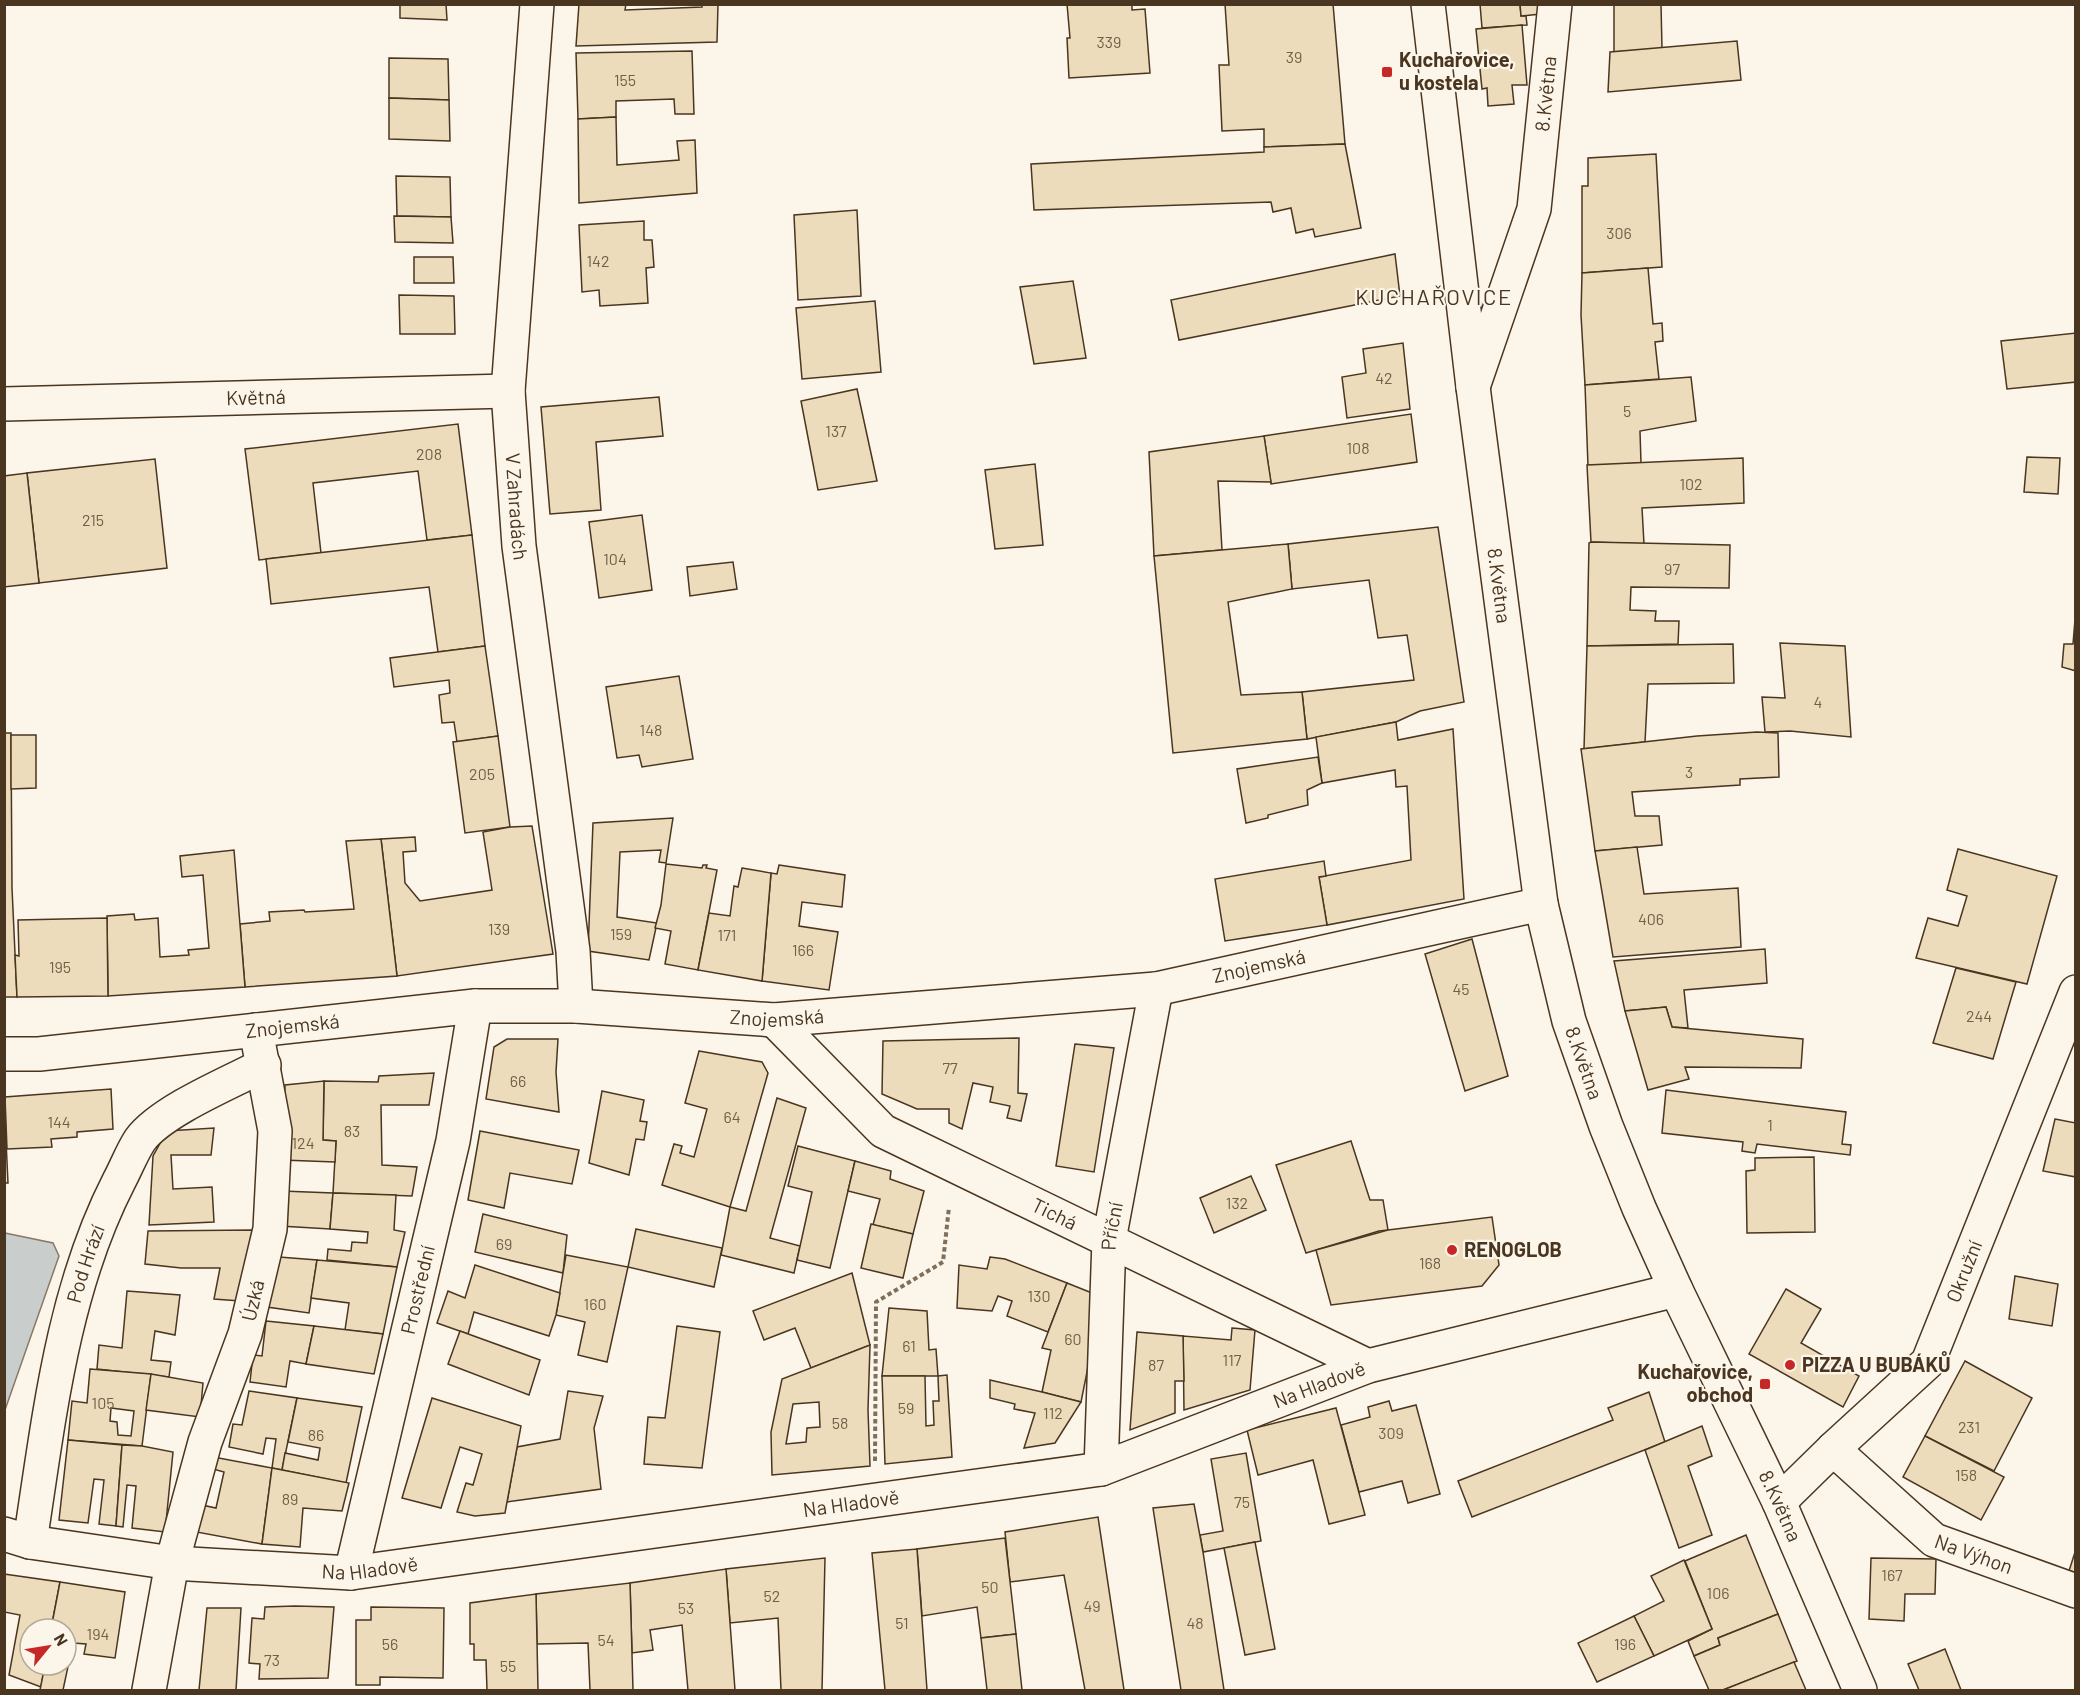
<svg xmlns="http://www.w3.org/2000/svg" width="2080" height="1695" font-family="Barlow,sans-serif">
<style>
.water{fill:#c9cecd;stroke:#887966;stroke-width:1.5}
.building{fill:#ecdcbc;stroke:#4a3520;stroke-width:1.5;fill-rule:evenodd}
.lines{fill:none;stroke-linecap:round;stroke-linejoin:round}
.minor-casing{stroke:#4a3520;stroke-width:36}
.major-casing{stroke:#4a3520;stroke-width:36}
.path{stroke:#7f6f5c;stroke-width:4;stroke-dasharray:4.5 3;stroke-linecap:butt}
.minor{stroke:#fbf6e9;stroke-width:33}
.major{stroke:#fbf6e9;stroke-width:33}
.poi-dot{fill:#c62828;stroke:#fbf6e9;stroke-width:2}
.labels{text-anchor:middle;stroke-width:4.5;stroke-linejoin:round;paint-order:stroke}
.number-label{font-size:16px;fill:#725f47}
.poi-label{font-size:20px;font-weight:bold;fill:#4a3520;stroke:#fbf6e9;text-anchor:start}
.street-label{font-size:20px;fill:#4a3520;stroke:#fbf6e9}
.quarter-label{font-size:22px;letter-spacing:1.5px;fill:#4a3520;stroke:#fbf6e9}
</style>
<rect width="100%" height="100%" fill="#fbf6e9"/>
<polygon class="water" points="5,1233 53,1243 59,1256 5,1410"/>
<g class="building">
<polygon points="400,4 446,4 447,20 400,18"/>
<polygon points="579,4 626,4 625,10 702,7 702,4 718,4 717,42 576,46"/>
<polygon points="1067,4 1132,4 1132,10 1145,9 1150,73 1069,78 1067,38 1070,38"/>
<polygon points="1225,4 1333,4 1345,144 1264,147 1264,129 1222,131 1219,65 1229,65"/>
<polygon points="1480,4 1520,4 1521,16 1526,16 1527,25 1482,28"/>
<polygon points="1520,4 1540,4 1541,14 1521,16"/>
<polygon points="1614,4 1661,4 1662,49 1614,52"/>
<polygon points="1522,25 1527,85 1512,85 1514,104 1488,106 1487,88 1482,89 1476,29"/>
<polygon points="1737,41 1741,80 1608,92 1610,52"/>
<polygon points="692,51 694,114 675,114 674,99 616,101 616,117 578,119 576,53"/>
<polygon points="389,58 448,59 449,100 389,98"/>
<polygon points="389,98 449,100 450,141 389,139"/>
<polygon points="616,117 617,165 679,160 677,141 695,140 697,193 579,203 578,119"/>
<polygon points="1345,144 1361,228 1315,237 1313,229 1296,233 1291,208 1273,212 1271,202 1034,210 1031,164 1264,152 1264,147"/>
<polygon points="1656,154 1662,267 1582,273 1582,186 1588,186 1588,158"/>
<polygon points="396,176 450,177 451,217 397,216"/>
<polygon points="857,210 861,296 798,300 794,215"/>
<polygon points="394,216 451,217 453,243 395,242"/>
<polygon points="644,221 644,240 652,240 654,267 646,268 648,303 600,306 599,290 582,292 579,225"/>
<polygon points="1395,254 1400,296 1179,340 1171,300"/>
<polygon points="414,257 453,257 454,283 414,283"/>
<polygon points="1648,268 1653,324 1662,323 1663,341 1655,342 1659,379 1585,385 1581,315 1582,273"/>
<polygon points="1073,281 1086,358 1034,364 1020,287"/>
<polygon points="399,295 454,296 455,334 400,334"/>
<polygon points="875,301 881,372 802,379 796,308"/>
<polygon points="2076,333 2076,382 2007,389 2001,341"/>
<polygon points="1403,343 1410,409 1347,418 1342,377 1366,373 1363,349"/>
<polygon points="1691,377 1696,421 1640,431 1641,463 1588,466 1585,385"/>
<polygon points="857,389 877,481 818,490 801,401"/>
<polygon points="659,397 663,436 596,442 601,510 550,514 541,407"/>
<polygon points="1411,414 1417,462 1271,484 1264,436"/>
<polygon points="458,424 472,535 427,540 418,471 313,483 321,553 259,560 245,449"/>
<polygon points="1264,436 1271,482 1218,481 1222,550 1154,556 1149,452"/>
<polygon points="2027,457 2060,458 2058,494 2024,492"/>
<polygon points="1743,458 1744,503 1642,508 1644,544 1591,542 1587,465"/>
<polygon points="155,459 167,568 39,583 27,473"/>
<polygon points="1035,464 1043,545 995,549 985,470"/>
<polygon points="27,473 39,583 4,587 4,476"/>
<polygon points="642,515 652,590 599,598 589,522"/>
<polygon points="1438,527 1464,702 1420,711 1396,722 1307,739 1302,692 1414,680 1407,635 1378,638 1369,580 1292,589 1288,544"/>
<polygon points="472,535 485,646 438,652 429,587 271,604 266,559"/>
<polygon points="1591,542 1730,545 1729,588 1631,587 1630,610 1656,611 1655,621 1679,621 1678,644 1587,646 1589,543"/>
<polygon points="1288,544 1292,589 1228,602 1241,695 1302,692 1307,739 1173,753 1154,556"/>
<polygon points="733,562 737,589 690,596 687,567"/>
<polygon points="2076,607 2076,671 2062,667 2064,644 2073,644"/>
<polygon points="1780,643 1845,646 1851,737 1790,731 1765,732 1762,697 1785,698"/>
<polygon points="1733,644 1734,683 1648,684 1645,742 1584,749 1587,646"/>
<polygon points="485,646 498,736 457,742 454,722 442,723 439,695 450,693 449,680 394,687 390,658"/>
<polygon points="679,676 693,759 642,767 639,755 617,758 606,687"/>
<polygon points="1396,722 1398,740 1453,729 1464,899 1327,925 1319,877 1411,860 1407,786 1396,787 1395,770 1322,783 1316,737"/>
<polygon points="1757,732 1778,733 1779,777 1740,779 1740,785 1632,792 1635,816 1659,816 1662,845 1595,851 1581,749 1697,736"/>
<polygon points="4,733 11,733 11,735 12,888 17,997 4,997"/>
<polygon points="11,735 36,735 36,788 11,789"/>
<polygon points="498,736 510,827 465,833 453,742"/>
<polygon points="1318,757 1322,783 1307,790 1308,805 1268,815 1268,818 1246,823 1237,769"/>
<polygon points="673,818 666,863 659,862 661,850 620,852 617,917 657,923 649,960 588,951 593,823"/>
<polygon points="532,826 553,954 397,976 381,839 415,837 416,851 403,852 405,883 420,901 492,890 483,832 510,827"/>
<polygon points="381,839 397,976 245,987 240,924 270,921 269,912 304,910 305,912 354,909 346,841"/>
<polygon points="1637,847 1644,894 1738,888 1741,947 1613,957 1595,851"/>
<polygon points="1958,849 2057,876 2027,984 1916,958 1928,918 1958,926 1967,896 1947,890"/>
<polygon points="234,850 245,987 108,996 107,916 134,914 135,920 158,918 160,957 189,955 188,950 209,948 203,875 182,877 180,856"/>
<polygon points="1324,861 1326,876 1319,877 1327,925 1225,941 1215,879"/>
<polygon points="666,864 702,868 703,865 707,865 706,868 717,870 698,970 665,964 671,931 655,928 661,905"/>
<polygon points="779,865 845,875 842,907 802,902 799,926 838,932 829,990 762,981 771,873 777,874"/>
<polygon points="742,868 771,873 762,981 698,970 709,913 730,916 734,886 738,887"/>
<polygon points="107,918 108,996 17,997 15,955 19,956 18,920"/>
<polygon points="1472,939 1508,1076 1465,1091 1425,954"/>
<polygon points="1765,949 1767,983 1684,990 1688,1028 1672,1027 1666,1007 1625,1011 1614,961"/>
<polygon points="1956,968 2016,982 1993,1059 1933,1043"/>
<polygon points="1666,1007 1672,1027 1803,1039 1801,1068 1685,1067 1689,1079 1648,1090 1625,1011"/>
<polygon points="1019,1038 1018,1093 1027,1094 1021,1121 1007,1118 1010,1106 990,1102 993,1087 973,1083 962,1129 949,1123 949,1109 917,1109 882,1094 883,1041"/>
<polygon points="507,1039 558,1039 556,1072 559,1112 486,1099 494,1047"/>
<polygon points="1075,1044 1114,1048 1094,1172 1056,1166"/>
<polygon points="699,1051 762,1062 768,1073 730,1207 662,1185 674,1144 682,1146 680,1153 694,1157 707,1109 685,1103"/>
<polygon points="434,1073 429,1105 381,1105 382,1165 417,1167 412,1196 333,1193 336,1141 323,1140 324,1081 378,1082 379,1076"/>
<polygon points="324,1081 323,1140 336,1141 335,1162 282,1160 285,1085"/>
<polygon points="111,1089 113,1129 77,1132 77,1137 51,1139 52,1147 7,1149 5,1097"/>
<polygon points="1666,1090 1846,1112 1842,1144 1851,1145 1850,1155 1757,1144 1755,1153 1742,1151 1743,1142 1662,1133"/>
<polygon points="602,1091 644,1100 640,1121 647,1122 644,1140 636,1139 629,1175 589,1163"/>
<polygon points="4,1097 8,1183 4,1183"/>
<polygon points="777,1098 806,1108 770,1238 800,1246 794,1273 721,1255 730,1207 746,1211"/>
<polygon points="2055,1119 2076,1123 2076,1177 2043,1171"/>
<polygon points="214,1128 211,1155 171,1155 173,1189 212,1187 214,1222 149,1225 153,1156 167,1131"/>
<polygon points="480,1131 579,1150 572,1184 510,1173 504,1208 468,1200"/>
<polygon points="1351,1141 1370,1200 1383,1200 1388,1230 1379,1231 1306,1253 1276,1165"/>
<polygon points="798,1146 855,1161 830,1268 797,1260 812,1192 788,1186"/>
<polygon points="1814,1157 1815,1232 1747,1233 1746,1171 1755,1170 1755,1158"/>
<polygon points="855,1161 891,1171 890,1179 924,1191 913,1234 873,1225 880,1199 848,1191"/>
<polygon points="1251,1176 1266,1210 1214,1233 1200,1198"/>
<polygon points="282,1191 333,1193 330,1229 280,1226"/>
<polygon points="333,1193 396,1195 394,1230 405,1232 397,1267 327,1260 328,1249 351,1251 352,1242 367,1243 368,1232 330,1229"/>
<polygon points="483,1214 567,1235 563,1273 475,1252"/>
<polygon points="1492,1217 1499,1265 1482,1286 1331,1305 1316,1250 1388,1230"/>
<polygon points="871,1224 913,1234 903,1278 861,1268"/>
<polygon points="636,1229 722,1248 714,1287 628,1267"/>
<polygon points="253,1230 249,1268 240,1301 214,1299 220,1268 181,1268 145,1264 148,1231"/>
<polygon points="566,1255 628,1267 607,1362 578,1355 585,1322 556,1315"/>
<polygon points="279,1257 317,1260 309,1313 267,1307"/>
<polygon points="990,1257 1005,1259 1067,1283 1048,1332 1007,1316 1012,1301 998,1296 992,1311 957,1308 959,1265 987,1269"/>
<polygon points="317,1260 397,1267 383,1334 345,1330 349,1303 311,1298"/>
<polygon points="475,1265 560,1293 556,1315 549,1336 474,1312 468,1334 437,1323 448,1291 465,1298"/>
<polygon points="852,1273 870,1345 811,1368 795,1328 764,1340 753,1311"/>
<polygon points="2015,1276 2058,1284 2052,1326 2009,1319"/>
<polygon points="1067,1283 1102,1297 1081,1402 1042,1392 1051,1350 1042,1348"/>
<polygon points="1786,1289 1821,1309 1801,1343 1859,1376 1843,1407 1749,1354"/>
<polygon points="127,1291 180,1295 175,1335 155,1331 151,1360 171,1362 169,1377 97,1369 99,1345 122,1348"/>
<polygon points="889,1308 927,1311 929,1350 936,1349 938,1376 882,1376"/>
<polygon points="266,1321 314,1326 306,1364 290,1361 286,1387 250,1382 253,1355 262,1356"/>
<polygon points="314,1326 383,1334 374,1374 306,1364"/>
<polygon points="677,1326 720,1332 702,1468 644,1464 648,1417 665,1418"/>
<polygon points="1232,1328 1255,1330 1250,1390 1184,1410 1183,1336 1231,1340"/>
<polygon points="460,1331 540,1360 529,1395 448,1364"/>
<polygon points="1137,1332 1183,1336 1184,1381 1175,1381 1175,1413 1130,1430"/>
<path d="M 870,1345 L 868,1410 L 870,1466 L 772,1475 L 771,1432 L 782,1379 ZM 819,1402 L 820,1427 L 807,1428 L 806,1442 L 786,1444 L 793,1404 Z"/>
<polygon points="1965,1361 2032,1398 1994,1471 1925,1436"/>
<path d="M 90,1369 L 151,1374 L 142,1446 L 68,1440 L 72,1401 L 87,1403 ZM 111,1408 L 134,1411 L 131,1436 L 118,1435 L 117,1422 L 110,1421 Z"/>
<polygon points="151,1374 203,1383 200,1417 146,1410"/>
<polygon points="947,1375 952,1457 885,1464 882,1376 925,1376 926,1426 934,1425 933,1401 939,1401 938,1376"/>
<polygon points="990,1380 1042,1392 1081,1402 1055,1443 1024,1448 1035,1413 1014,1409 1015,1404 990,1398"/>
<polygon points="249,1391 297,1398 282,1470 272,1468 276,1439 266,1438 263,1454 229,1447 233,1424 242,1425"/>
<polygon points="568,1391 603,1396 594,1428 601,1489 507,1502 517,1447 560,1439"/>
<polygon points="1649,1392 1665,1442 1472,1517 1458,1481 1613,1420 1608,1408"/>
<polygon points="297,1398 362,1407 346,1483 282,1470 285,1453 318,1460 320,1448 288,1442"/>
<polygon points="432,1398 521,1426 505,1513 475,1516 457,1512 466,1483 473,1485 482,1454 460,1447 441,1508 402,1498"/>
<polygon points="1389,1401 1392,1411 1416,1405 1440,1494 1408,1503 1402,1481 1359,1492 1341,1425 1370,1417 1368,1407"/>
<polygon points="1336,1408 1365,1515 1329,1524 1313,1460 1258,1475 1247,1430"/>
<polygon points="1702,1426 1712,1456 1688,1466 1712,1535 1679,1548 1645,1450"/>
<polygon points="1925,1436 2004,1477 1981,1520 1903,1477"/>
<polygon points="68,1440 122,1445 116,1526 99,1524 104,1480 94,1479 88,1523 59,1520"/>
<polygon points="122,1445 142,1446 173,1452 165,1532 132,1528 136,1486 127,1485 123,1527 116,1526"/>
<polygon points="1246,1453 1261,1541 1203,1552 1200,1535 1223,1531 1211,1459"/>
<polygon points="208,1456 272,1468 262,1544 191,1531 197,1504 216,1508 224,1472 206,1467"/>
<polygon points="272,1468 349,1483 342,1511 303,1508 300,1547 262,1544"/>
<polygon points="1194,1504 1203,1552 1224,1690 1181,1690 1153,1508"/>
<polygon points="1098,1517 1124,1690 1085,1690 1064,1575 1010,1582 1005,1532"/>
<polygon points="1746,1535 1778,1614 1718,1638 1720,1645 1694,1656 1688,1641 1712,1629 1685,1561"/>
<polygon points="1005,1538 1016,1634 981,1638 977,1607 922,1616 917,1549"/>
<polygon points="1255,1542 1275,1649 1245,1655 1224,1548"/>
<polygon points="917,1549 927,1690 885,1690 872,1553"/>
<polygon points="2076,1549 2076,1573 2069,1571"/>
<polygon points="825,1558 822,1690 781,1690 778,1618 730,1623 726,1569"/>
<polygon points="1871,1558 1936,1559 1935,1594 1905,1594 1904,1621 1869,1619"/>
<polygon points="1684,1560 1712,1629 1654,1656 1634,1616 1664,1601 1651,1576"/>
<polygon points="726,1569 735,1690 688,1690 682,1625 650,1630 653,1650 632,1653 630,1583"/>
<polygon points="4,1574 60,1582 51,1629 30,1629 30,1665 45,1665 41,1687 9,1675 20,1615 4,1612"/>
<polygon points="60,1582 125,1592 115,1658 84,1654 86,1644 73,1643 63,1690 40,1690 45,1665 66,1665 66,1629 51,1629"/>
<polygon points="630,1583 633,1690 590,1690 588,1643 537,1644 536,1594"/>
<polygon points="536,1594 538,1690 487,1690 486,1660 474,1660 474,1644 470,1644 470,1603"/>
<polygon points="295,1606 334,1607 328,1678 259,1679 260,1664 249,1663 252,1618 264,1619 265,1607"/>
<polygon points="371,1607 444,1608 443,1678 380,1677 380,1685 356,1685 356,1620 371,1620"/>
<polygon points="207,1608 241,1608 236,1690 199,1690"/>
<polygon points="1778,1614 1797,1661 1723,1690 1709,1690 1694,1656 1720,1645 1718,1638"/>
<polygon points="1634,1616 1654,1656 1597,1682 1578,1643"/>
<polygon points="1016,1634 1022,1690 987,1690 981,1638"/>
<polygon points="1945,1649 1961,1690 1919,1690 1908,1664"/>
<polygon points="1794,1662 1806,1690 1723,1690"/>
</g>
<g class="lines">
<defs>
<g id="minor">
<path id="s1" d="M 537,4 L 508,391 L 519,546 L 573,951 L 576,1006"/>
<path id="s2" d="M 1473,387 L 1534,209 L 1555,4"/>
<path id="s3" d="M 4,404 L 508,391"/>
<path id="s4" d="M 774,1020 L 883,1131 L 1368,1366"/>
<path id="s5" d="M 4,1054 L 39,1054 L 475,1006 L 576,1006 L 774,1020 L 1156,989 L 1541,904"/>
<path id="s6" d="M 1833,1449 L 1934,1540 L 2076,1591"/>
<path id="s7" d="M 1101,1469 L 1109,1240 L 1156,989"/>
<path id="s8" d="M 1779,1502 L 1833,1449 L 1928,1362 L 2076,992"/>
<path id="s9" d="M 4,1534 L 30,1542 L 172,1563 L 351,1573 L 1101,1469 L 1368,1366 L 1676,1290"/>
<path id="s10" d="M 30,1542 C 49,1419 62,1292 119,1181 C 126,1168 132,1152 140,1140 C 161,1111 231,1082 264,1065"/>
<path id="s11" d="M 351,1573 L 453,1141 L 475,1006"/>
<path id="s12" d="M 149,1690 L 172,1563 L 205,1442 L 245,1334 L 270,1229 L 275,1131 L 256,1030"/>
</g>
<g id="major">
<path id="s13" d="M 1428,4 L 1473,387 L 1541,904 L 1569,1021 L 1606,1126 L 1639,1208 L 1676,1290 L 1779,1502 L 1860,1690"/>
</g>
</defs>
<use href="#minor" class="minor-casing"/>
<use href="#major" class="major-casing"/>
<polyline class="path" points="875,1461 876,1302 943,1262 949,1207"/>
<use href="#minor" class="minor"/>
<use href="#major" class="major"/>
</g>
<g class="poi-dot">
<rect x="1381" y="66" width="12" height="12" rx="3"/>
<circle cx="1452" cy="1250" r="6"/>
<circle cx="1790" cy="1365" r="6"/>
<rect x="1759" y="1378" width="12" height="12" rx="3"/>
</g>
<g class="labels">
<g class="number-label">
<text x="1109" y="48">339</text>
<text x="1294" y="63">39</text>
<text x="625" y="86">155</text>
<text x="1619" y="239">306</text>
<text x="598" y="267">142</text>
<text x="1384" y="384">42</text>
<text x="1627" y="417">5</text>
<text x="836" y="437">137</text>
<text x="1358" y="454">108</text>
<text x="429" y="460">208</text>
<text x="1691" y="490">102</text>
<text x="93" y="526">215</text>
<text x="615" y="565">104</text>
<text x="1672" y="575">97</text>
<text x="1818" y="708">4</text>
<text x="651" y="736">148</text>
<text x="1689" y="778">3</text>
<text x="482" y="780">205</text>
<text x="1651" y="925">406</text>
<text x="499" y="935">139</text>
<text x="621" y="940">159</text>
<text x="727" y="941">171</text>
<text x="803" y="956">166</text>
<text x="60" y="973">195</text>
<text x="1461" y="995">45</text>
<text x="1979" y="1022">244</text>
<text x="950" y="1074">77</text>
<text x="518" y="1087">66</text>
<text x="732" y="1123">64</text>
<text x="59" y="1128">144</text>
<text x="1770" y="1131">1</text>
<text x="352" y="1137">83</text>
<text x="303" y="1149">124</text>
<text x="1237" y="1209">132</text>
<text x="504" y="1250">69</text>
<text x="1430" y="1269">168</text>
<text x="1039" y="1302">130</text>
<text x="595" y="1310">160</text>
<text x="1073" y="1345">60</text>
<text x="909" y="1352">61</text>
<text x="1232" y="1366">117</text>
<text x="1156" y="1371">87</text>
<text x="103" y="1409">105</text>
<text x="906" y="1414">59</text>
<text x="1053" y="1419">112</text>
<text x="840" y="1429">58</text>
<text x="1969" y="1433">231</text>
<text x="1391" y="1439">309</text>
<text x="316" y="1441">86</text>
<text x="1966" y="1481">158</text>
<text x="290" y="1505">89</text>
<text x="1242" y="1508">75</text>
<text x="1892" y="1581">167</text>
<text x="990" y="1593">50</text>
<text x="1718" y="1599">106</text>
<text x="772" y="1602">52</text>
<text x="1092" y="1612">49</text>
<text x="686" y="1614">53</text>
<text x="902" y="1629">51</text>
<text x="1195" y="1629">48</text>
<text x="98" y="1640">194</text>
<text x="606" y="1646">54</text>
<text x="390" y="1650">56</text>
<text x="1625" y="1650">196</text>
<text x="272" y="1666">73</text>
<text x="508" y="1672">55</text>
</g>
<g class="poi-label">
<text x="1399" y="67">Kuchařovice,<tspan x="1399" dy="23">u kostela</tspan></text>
<text x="1464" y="1257">RENOGLOB</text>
<text x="1802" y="1372">PIZZA U BUBÁKŮ</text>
<text x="1753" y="1379" text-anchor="end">Kuchařovice,<tspan x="1753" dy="23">obchod</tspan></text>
</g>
<g class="street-label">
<text dy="7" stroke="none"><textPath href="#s2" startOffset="304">8.Května</textPath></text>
<text dy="7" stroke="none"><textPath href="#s3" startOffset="252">Květná</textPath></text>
<text dy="7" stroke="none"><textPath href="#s1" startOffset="504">V Zahradách</textPath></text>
<text dy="7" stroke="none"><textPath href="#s13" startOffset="586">8.Května</textPath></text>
<text dy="7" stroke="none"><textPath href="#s5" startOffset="1262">Znojemská</textPath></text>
<text dy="7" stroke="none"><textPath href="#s5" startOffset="776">Znojemská</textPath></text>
<text dy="7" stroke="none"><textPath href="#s5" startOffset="290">Znojemská</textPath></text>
<text dy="7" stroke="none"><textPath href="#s13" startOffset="1072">8.Května</textPath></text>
<text dy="7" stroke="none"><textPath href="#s4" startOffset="346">Tichá</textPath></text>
<text dy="7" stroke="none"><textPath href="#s7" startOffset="243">Příční</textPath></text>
<text dy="7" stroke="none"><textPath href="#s10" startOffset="284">Pod Hrází</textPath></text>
<text dy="7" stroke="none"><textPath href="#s8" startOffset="302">Okružní</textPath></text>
<text dy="7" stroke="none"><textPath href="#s11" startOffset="291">Prostřední</textPath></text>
<text dy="7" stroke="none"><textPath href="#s12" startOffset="404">Úzká</textPath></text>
<text dy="7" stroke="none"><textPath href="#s9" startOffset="1341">Na Hladově</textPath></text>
<text dy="7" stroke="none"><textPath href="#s9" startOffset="855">Na Hladově</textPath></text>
<text dy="7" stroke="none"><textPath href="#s13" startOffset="1557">8.Května</textPath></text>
<text dy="7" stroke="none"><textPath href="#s6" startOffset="178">Na Výhon</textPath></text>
<text dy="7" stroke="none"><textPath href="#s9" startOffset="369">Na Hladově</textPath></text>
</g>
<g class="quarter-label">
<text x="1434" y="305">KUCHAŘOVICE</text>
</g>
</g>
<rect width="2080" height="1695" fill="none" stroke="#4a3520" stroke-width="12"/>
<g transform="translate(48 1647) rotate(60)"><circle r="28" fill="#fbf6e9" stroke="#b4a999" stroke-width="1.5"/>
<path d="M0-4.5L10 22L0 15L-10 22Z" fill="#c62828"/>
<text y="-9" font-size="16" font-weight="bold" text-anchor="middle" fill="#4a3520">N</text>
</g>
</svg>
